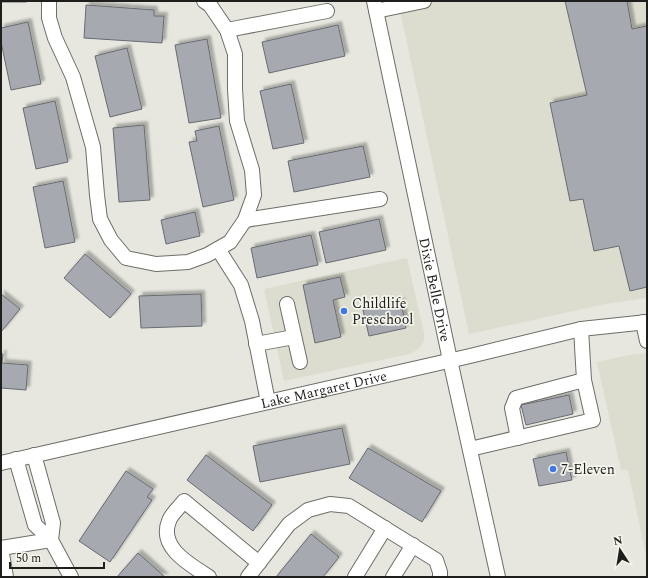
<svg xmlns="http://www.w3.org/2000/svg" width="648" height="578" font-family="Spectral,serif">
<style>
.built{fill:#dcddce}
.building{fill:#a6a9af;stroke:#686b70;filter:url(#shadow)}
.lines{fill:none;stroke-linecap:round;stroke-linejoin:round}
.minor-casing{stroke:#6d6e68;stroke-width:16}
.minor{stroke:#fff;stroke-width:14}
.poi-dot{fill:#4077e7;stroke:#f4f4ed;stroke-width:1.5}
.labels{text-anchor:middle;stroke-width:3.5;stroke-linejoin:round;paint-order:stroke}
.street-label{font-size:14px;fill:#1e1e1c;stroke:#f4f4ed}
.poi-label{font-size:14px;fill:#1e1e1c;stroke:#f4f4ed;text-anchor:start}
</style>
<defs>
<filter id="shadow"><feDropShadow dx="3.5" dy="-3.5" stdDeviation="1" flood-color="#0004"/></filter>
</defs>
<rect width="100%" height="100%" fill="#e7e7e0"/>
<g class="built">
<polygon points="398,1 647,1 647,298 605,304 469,334"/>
<polygon points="407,258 424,333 424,341 420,347 415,351 409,354 284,381 264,289"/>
<polygon points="647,353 647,560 628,470 621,470 597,362 629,355"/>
</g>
<g class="building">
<rect x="1" y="1" width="25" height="1"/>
<polygon points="565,1 627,1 632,29 647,26 647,287 630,291 619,246 594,251 583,199 570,201 550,103 587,95"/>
<polygon points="86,5 154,10 154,16 164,16 162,43 84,38"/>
<polygon points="28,22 41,84 11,90 1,42 1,28"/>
<polygon points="338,25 345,56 269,73 262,42"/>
<polygon points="207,39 221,118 189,123 175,45"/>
<polygon points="127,48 142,109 110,117 95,56"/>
<polygon points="291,84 304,143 273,149 260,91"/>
<polygon points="55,101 68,162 36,169 23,108"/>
<polygon points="144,125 150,200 119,202 113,128"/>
<polygon points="219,126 234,200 203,207 189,142 197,141 195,131"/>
<polygon points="363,146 370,177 294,192 288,161"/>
<polygon points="63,181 75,242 45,248 33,187"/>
<polygon points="195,212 200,236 166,244 161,220"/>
<polygon points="379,219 386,250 326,263 319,232"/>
<polygon points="311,235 318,265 257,278 251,248"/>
<polygon points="85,254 131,294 110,318 64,278"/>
<polygon points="340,277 345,297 333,300 341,337 315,343 303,285"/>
<polygon points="1,294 20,309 1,332"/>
<polygon points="201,294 202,326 141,328 139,296"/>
<polygon points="401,302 406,328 369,336 363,310"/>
<polygon points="1,354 3,354 2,363 28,365 26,390 1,388"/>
<polygon points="569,395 573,414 526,425 521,405"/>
<polygon points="342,428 350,464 260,482 253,446"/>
<polygon points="368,448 441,491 422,522 349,478"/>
<polygon points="566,452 572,480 539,486 533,459"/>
<polygon points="206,455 272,505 253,531 187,480"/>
<polygon points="126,471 153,489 147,497 152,500 110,562 79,541"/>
<polygon points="311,534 339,557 323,577 276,577"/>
<polygon points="138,553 165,577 117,577"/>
</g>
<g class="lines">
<defs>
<g id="minor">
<polyline points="49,1 49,18 55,38 73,77 93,147 97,195 100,219 111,240 126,258 156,264 188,262 207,255 230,242 245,220 254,195 252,170 237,121 235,89 235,54 227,30 210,5 204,1"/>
<path id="s1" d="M 374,1 L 450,360 L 498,577"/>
<polyline points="376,11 424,1"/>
<polyline points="227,30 327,11"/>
<polyline points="245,220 380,199"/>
<polyline points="218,249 241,285 252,321 268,402"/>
<polyline points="287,304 300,362"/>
<polyline points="643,322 647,341"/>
<polyline points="256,344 294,337"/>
<polyline points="518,438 512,408 516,398 584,380"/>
<polyline points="470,449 593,420 584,380 581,329"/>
<polyline points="34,455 53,523 51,540"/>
<polyline points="16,459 35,525 51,540 71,577"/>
<path id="s2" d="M 1,463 L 470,356 L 581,329 L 647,322"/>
<polyline points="1,548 51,540"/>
<polyline points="1,548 6,577"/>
<path d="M 209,577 C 191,565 158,548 169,521 C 171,514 180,507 184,501 L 259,563"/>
<polyline points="248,577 289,524 308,510 330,504 349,506 436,560 440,572 440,577"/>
<polyline points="355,577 385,528"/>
<polyline points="393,577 413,545"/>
</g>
</defs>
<use href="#minor" class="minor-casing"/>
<use href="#minor" class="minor"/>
</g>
<g class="poi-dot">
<circle cx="344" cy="311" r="4"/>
<circle cx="553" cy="469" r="4"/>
</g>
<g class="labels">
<g class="street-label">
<text dy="5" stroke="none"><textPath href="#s1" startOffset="295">Dixie Belle Drive</textPath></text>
<text dy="5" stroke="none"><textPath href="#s2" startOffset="331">Lake Margaret Drive</textPath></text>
</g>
<g class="poi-label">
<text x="352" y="308">Childlife<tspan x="352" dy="16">Preschool</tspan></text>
<text x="561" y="474">7-Eleven</text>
</g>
</g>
<rect width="648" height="578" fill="none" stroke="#1e1e1c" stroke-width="4"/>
<g transform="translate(620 550) rotate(348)" stroke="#f4f4ed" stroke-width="3" paint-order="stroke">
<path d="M0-3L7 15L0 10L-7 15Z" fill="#1e1e1c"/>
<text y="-6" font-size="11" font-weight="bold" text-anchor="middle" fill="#1e1e1c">N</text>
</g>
<path d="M10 562v6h94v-6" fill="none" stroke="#1e1e1c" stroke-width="2"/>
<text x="16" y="562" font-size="12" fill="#1e1e1c" stroke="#f4f4ed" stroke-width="3" paint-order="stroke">50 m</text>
</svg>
